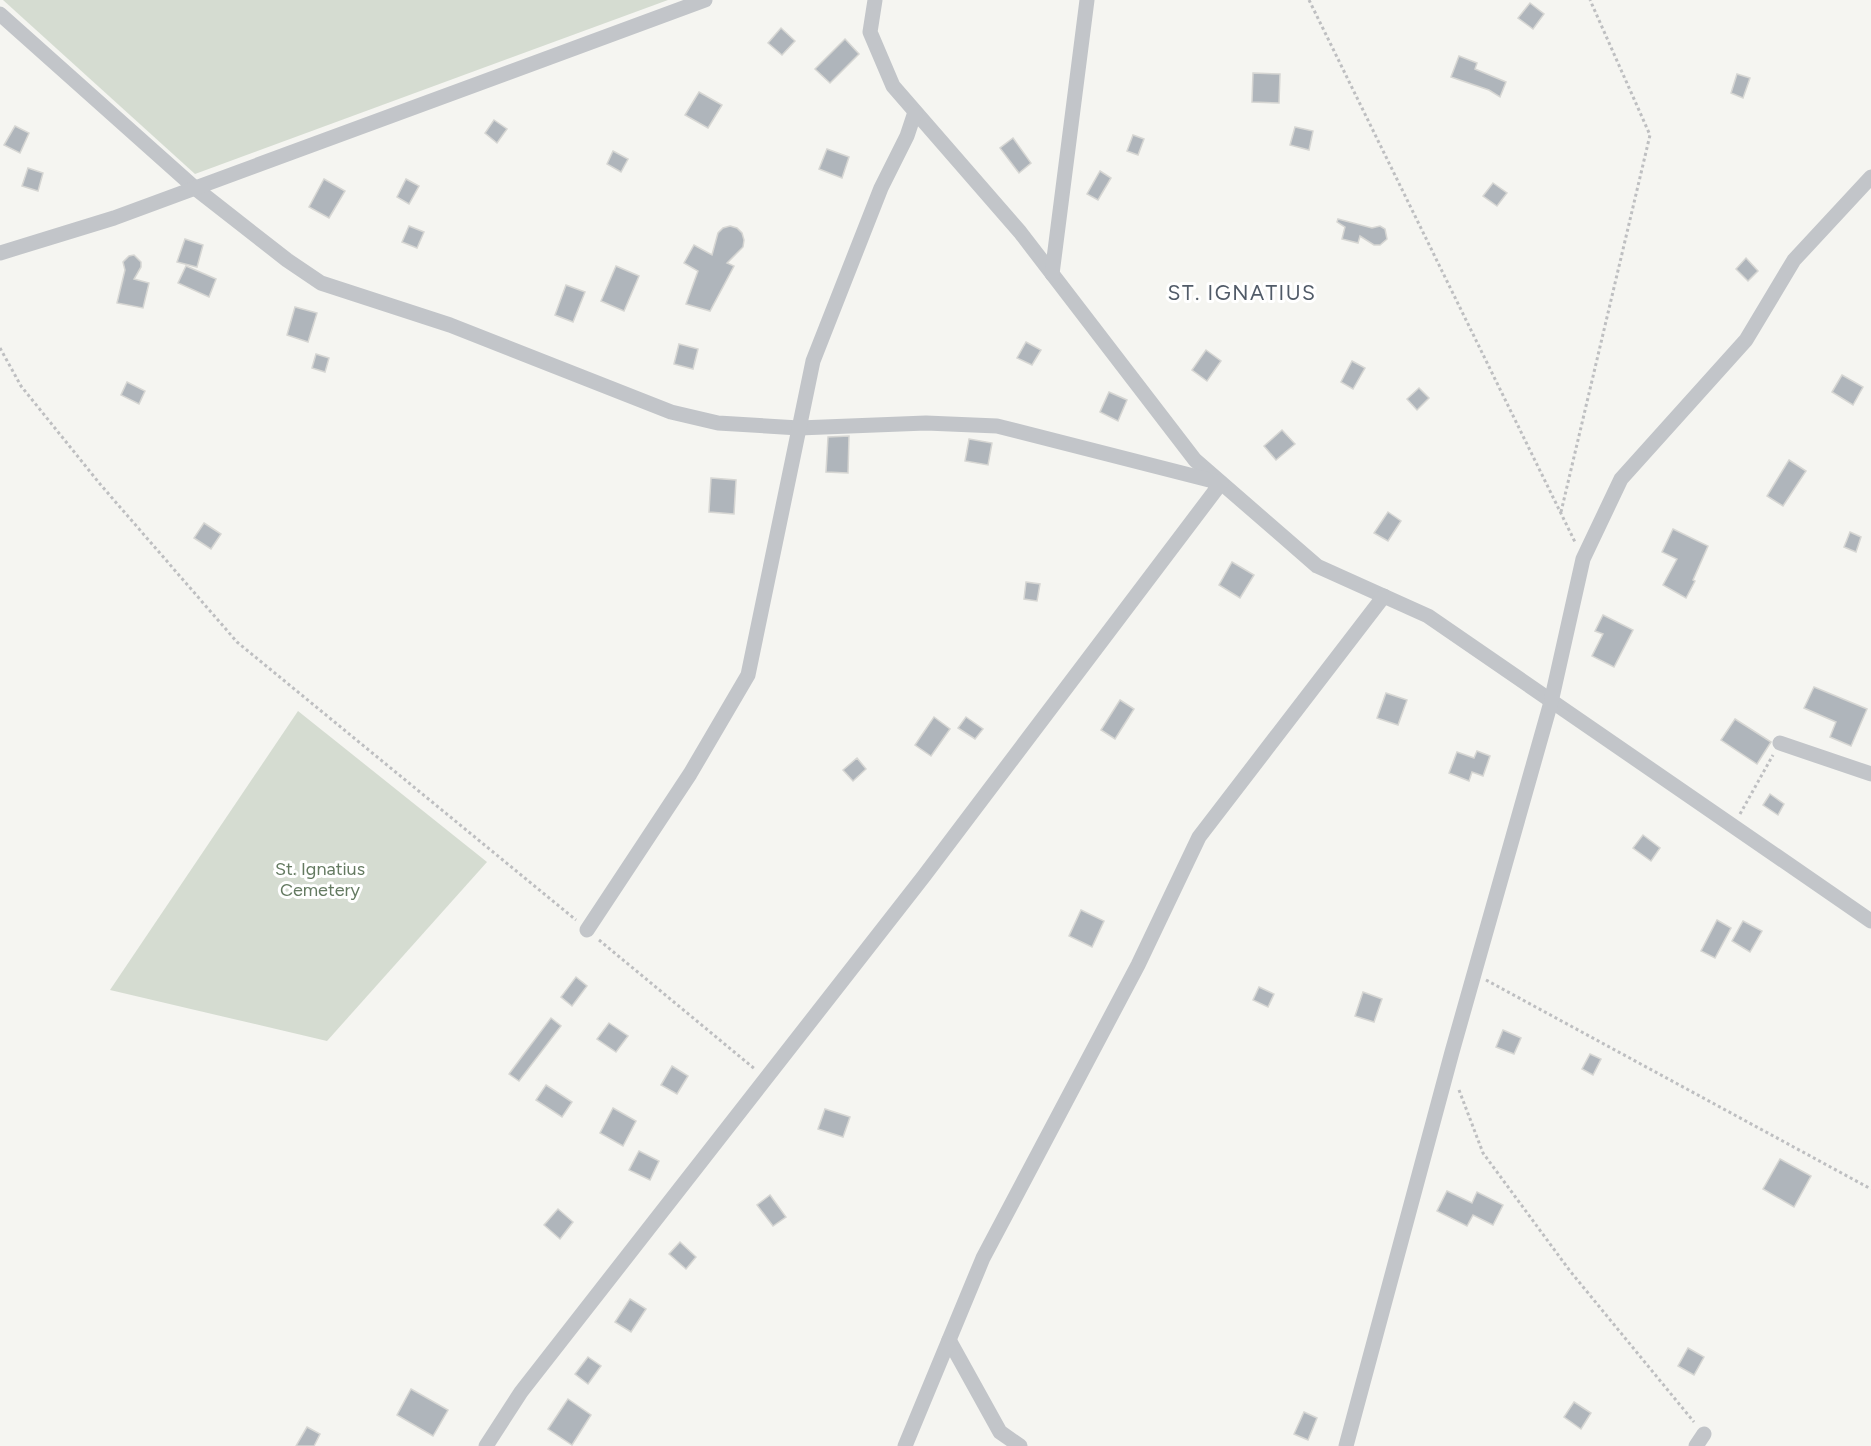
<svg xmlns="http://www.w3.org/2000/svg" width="1871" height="1446" font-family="Figtree,sans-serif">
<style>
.green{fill:#d5dcd1}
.building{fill:#afb5bb;stroke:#d6d6d3;stroke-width:1.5}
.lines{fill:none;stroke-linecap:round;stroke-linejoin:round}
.path{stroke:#bebfc1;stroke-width:3;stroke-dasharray:3 3;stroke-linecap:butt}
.minor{stroke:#c2c5c9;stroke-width:15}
.labels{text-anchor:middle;stroke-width:6;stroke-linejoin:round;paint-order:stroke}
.park-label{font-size:18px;fill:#647a61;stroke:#fff}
.quarter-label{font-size:21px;letter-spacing:1.5px;fill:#515b68;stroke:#fff}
</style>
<rect width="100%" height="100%" fill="#f5f5f1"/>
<g class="green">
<polygon points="3,0 668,0 195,174"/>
<polygon points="298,711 487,862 327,1041 110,990"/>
</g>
<g class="building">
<polygon points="1530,3 1544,14 1533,29 1518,18"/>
<polygon points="781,28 795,41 782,55 768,43"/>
<polygon points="845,39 859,54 830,83 815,69"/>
<polygon points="1459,56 1477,63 1475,69 1506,82 1500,97 1489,90 1451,77"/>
<polygon points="1253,73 1280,74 1279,103 1252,102"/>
<polygon points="1737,74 1750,78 1743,98 1731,93"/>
<polygon points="699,92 722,105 708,128 685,115"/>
<polygon points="494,120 507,129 497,143 485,133"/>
<polygon points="15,126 29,133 20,153 4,145"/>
<polygon points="1295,127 1313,131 1309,150 1290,145"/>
<polygon points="1133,135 1144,139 1138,155 1127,151"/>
<polygon points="1013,138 1031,163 1019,173 1000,148"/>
<polygon points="827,149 849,157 842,178 819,169"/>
<polygon points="613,151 628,159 621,172 607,164"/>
<polygon points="28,168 43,173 38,191 22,186"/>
<polygon points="1100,171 1111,178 1098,200 1087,194"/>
<polygon points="324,179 345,191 329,218 309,207"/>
<polygon points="406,179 419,186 409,204 397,197"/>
<polygon points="1493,183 1507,193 1497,206 1483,196"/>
<polygon points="1338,219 1372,228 1380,226 1385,229 1387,239 1380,245 1374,245 1360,236 1358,243 1342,239 1345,227 1337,222"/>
<polygon points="409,226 424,232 417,248 402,242"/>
<polygon points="730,226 737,228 742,233 744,240 743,247 727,263 734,266 710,311 686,304 698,271 684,263 694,245 712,255 718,233 723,228"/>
<polygon points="185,239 203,245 197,267 177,262"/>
<polygon points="134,255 141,262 141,267 134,279 149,283 143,308 117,303 125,270 123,262 129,256"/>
<polygon points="1746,258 1758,271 1748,281 1736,269"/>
<polygon points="186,266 216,279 209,297 178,283"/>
<polygon points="616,266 639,276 624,311 601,301"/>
<polygon points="566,285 585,292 573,322 555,315"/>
<polygon points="295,307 317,313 308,342 287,335"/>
<polygon points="1026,342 1041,350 1032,365 1017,358"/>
<polygon points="679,344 698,349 693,369 674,364"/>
<polygon points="1206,350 1221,361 1207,381 1192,370"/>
<polygon points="316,354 329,358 325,372 312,368"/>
<polygon points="1352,361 1365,368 1353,389 1341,382"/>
<polygon points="1842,375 1863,387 1853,405 1832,392"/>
<polygon points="127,382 145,391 139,404 121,395"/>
<polygon points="1419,388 1429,398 1417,410 1407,399"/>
<polygon points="1109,392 1127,400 1118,421 1100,412"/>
<polygon points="1282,430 1295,444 1276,460 1264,446"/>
<polygon points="849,436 848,473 826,472 828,437"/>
<polygon points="969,439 992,443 988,465 965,461"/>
<polygon points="1789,460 1806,471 1783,506 1767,496"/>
<polygon points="711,478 736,480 734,514 709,512"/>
<polygon points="1388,512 1401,521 1388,541 1374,533"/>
<polygon points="204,523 221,534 211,549 194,538"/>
<polygon points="1673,529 1708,546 1693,580 1695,581 1686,598 1663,585 1677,559 1662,552"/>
<polygon points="1850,532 1861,537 1856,552 1844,547"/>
<polygon points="1232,562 1254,575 1240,598 1219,585"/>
<polygon points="1026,582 1040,584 1037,601 1024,599"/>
<polygon points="1603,615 1633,630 1614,667 1592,656 1603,634 1595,631"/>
<polygon points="1814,687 1867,709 1851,746 1830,737 1836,722 1804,708"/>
<polygon points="1386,693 1407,700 1398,725 1377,718"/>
<polygon points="1120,700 1134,709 1115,739 1101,730"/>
<polygon points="934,717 950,729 931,756 915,745"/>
<polygon points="966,717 983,729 975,739 958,728"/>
<polygon points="1735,719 1771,742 1757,764 1721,740"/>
<polygon points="1477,751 1490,756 1483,776 1472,772 1469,781 1449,773 1457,752 1474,758"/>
<polygon points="857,758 866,769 853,781 843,770"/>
<polygon points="1770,794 1784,804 1778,815 1763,805"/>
<polygon points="1643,835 1660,848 1651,861 1633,848"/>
<polygon points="1081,910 1104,921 1092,947 1069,936"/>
<polygon points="1717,920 1731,928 1715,958 1701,951"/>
<polygon points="1743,921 1762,931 1750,952 1732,941"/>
<polygon points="576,977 587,986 572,1006 561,997"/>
<polygon points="1259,987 1274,994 1268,1007 1253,1000"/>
<polygon points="1363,992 1382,999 1374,1022 1355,1016"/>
<polygon points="551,1018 561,1026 519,1081 509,1074"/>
<polygon points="609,1023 628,1036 616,1052 597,1039"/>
<polygon points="1503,1030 1521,1038 1514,1054 1496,1047"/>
<polygon points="1590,1054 1601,1059 1593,1075 1582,1069"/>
<polygon points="672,1066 688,1076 677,1094 661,1085"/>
<polygon points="546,1085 572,1102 562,1117 536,1100"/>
<polygon points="613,1108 636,1121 623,1146 600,1133"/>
<polygon points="825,1109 850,1117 843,1137 818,1129"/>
<polygon points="639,1151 659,1161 650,1180 629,1170"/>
<polygon points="1780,1159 1811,1176 1794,1207 1763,1189"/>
<polygon points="1447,1191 1472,1203 1477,1192 1503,1205 1493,1225 1473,1215 1467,1226 1437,1211"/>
<polygon points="770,1195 786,1217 773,1226 757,1205"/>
<polygon points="558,1209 573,1222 560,1239 544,1225"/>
<polygon points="680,1242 696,1257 686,1269 669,1254"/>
<polygon points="630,1299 646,1309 631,1332 615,1322"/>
<polygon points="1688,1348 1704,1357 1694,1375 1678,1366"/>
<polygon points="588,1357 601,1366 588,1384 575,1374"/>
<polygon points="411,1389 448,1410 433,1436 397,1415"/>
<polygon points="568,1399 591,1415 572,1445 548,1429"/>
<polygon points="1574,1402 1591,1413 1581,1429 1564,1417"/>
<polygon points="1304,1412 1317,1418 1308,1440 1294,1434"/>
<polygon points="307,1427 320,1434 314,1446 296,1446"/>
</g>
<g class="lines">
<g class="path">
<polyline points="1309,0 1575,542"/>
<polyline points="0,348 21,386 100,484 237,642 576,920"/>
<polyline points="1561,512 1650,135 1590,0"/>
<polyline points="1740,814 1773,755"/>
<polyline points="599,940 756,1070"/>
<polyline points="1486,980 1871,1189"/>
<polyline points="1459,1090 1483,1153 1570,1271 1694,1422"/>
</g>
<g class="minor">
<polyline points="875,0 870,32 893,86 1020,232 1195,460 1317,566 1428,616 1871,921"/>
<polyline points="0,14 195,188 287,260 321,283 450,325 671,412 718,423 799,428 926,423 997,426 1221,483 924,876 521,1392 486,1446"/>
<polyline points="0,253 114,218 705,0"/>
<polyline points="1052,274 1087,0"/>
<polyline points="1780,743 1871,774"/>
<polyline points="587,930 690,774 748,675 813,361 881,188 907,136 915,112"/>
<polyline points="949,1340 1000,1432 1020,1446"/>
<polyline points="905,1446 983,1258 1138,965 1199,837 1384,596"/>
<polyline points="1346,1446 1452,1052 1551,702 1583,559 1621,479 1746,340 1794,260 1871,177"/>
<polyline points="1696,1446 1704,1434"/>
</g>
</g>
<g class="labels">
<g class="park-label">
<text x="320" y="875">St. Ignatius<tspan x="320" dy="21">Cemetery</tspan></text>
</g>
<g class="quarter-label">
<text x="1242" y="300">ST. IGNATIUS</text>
</g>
</g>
</svg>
